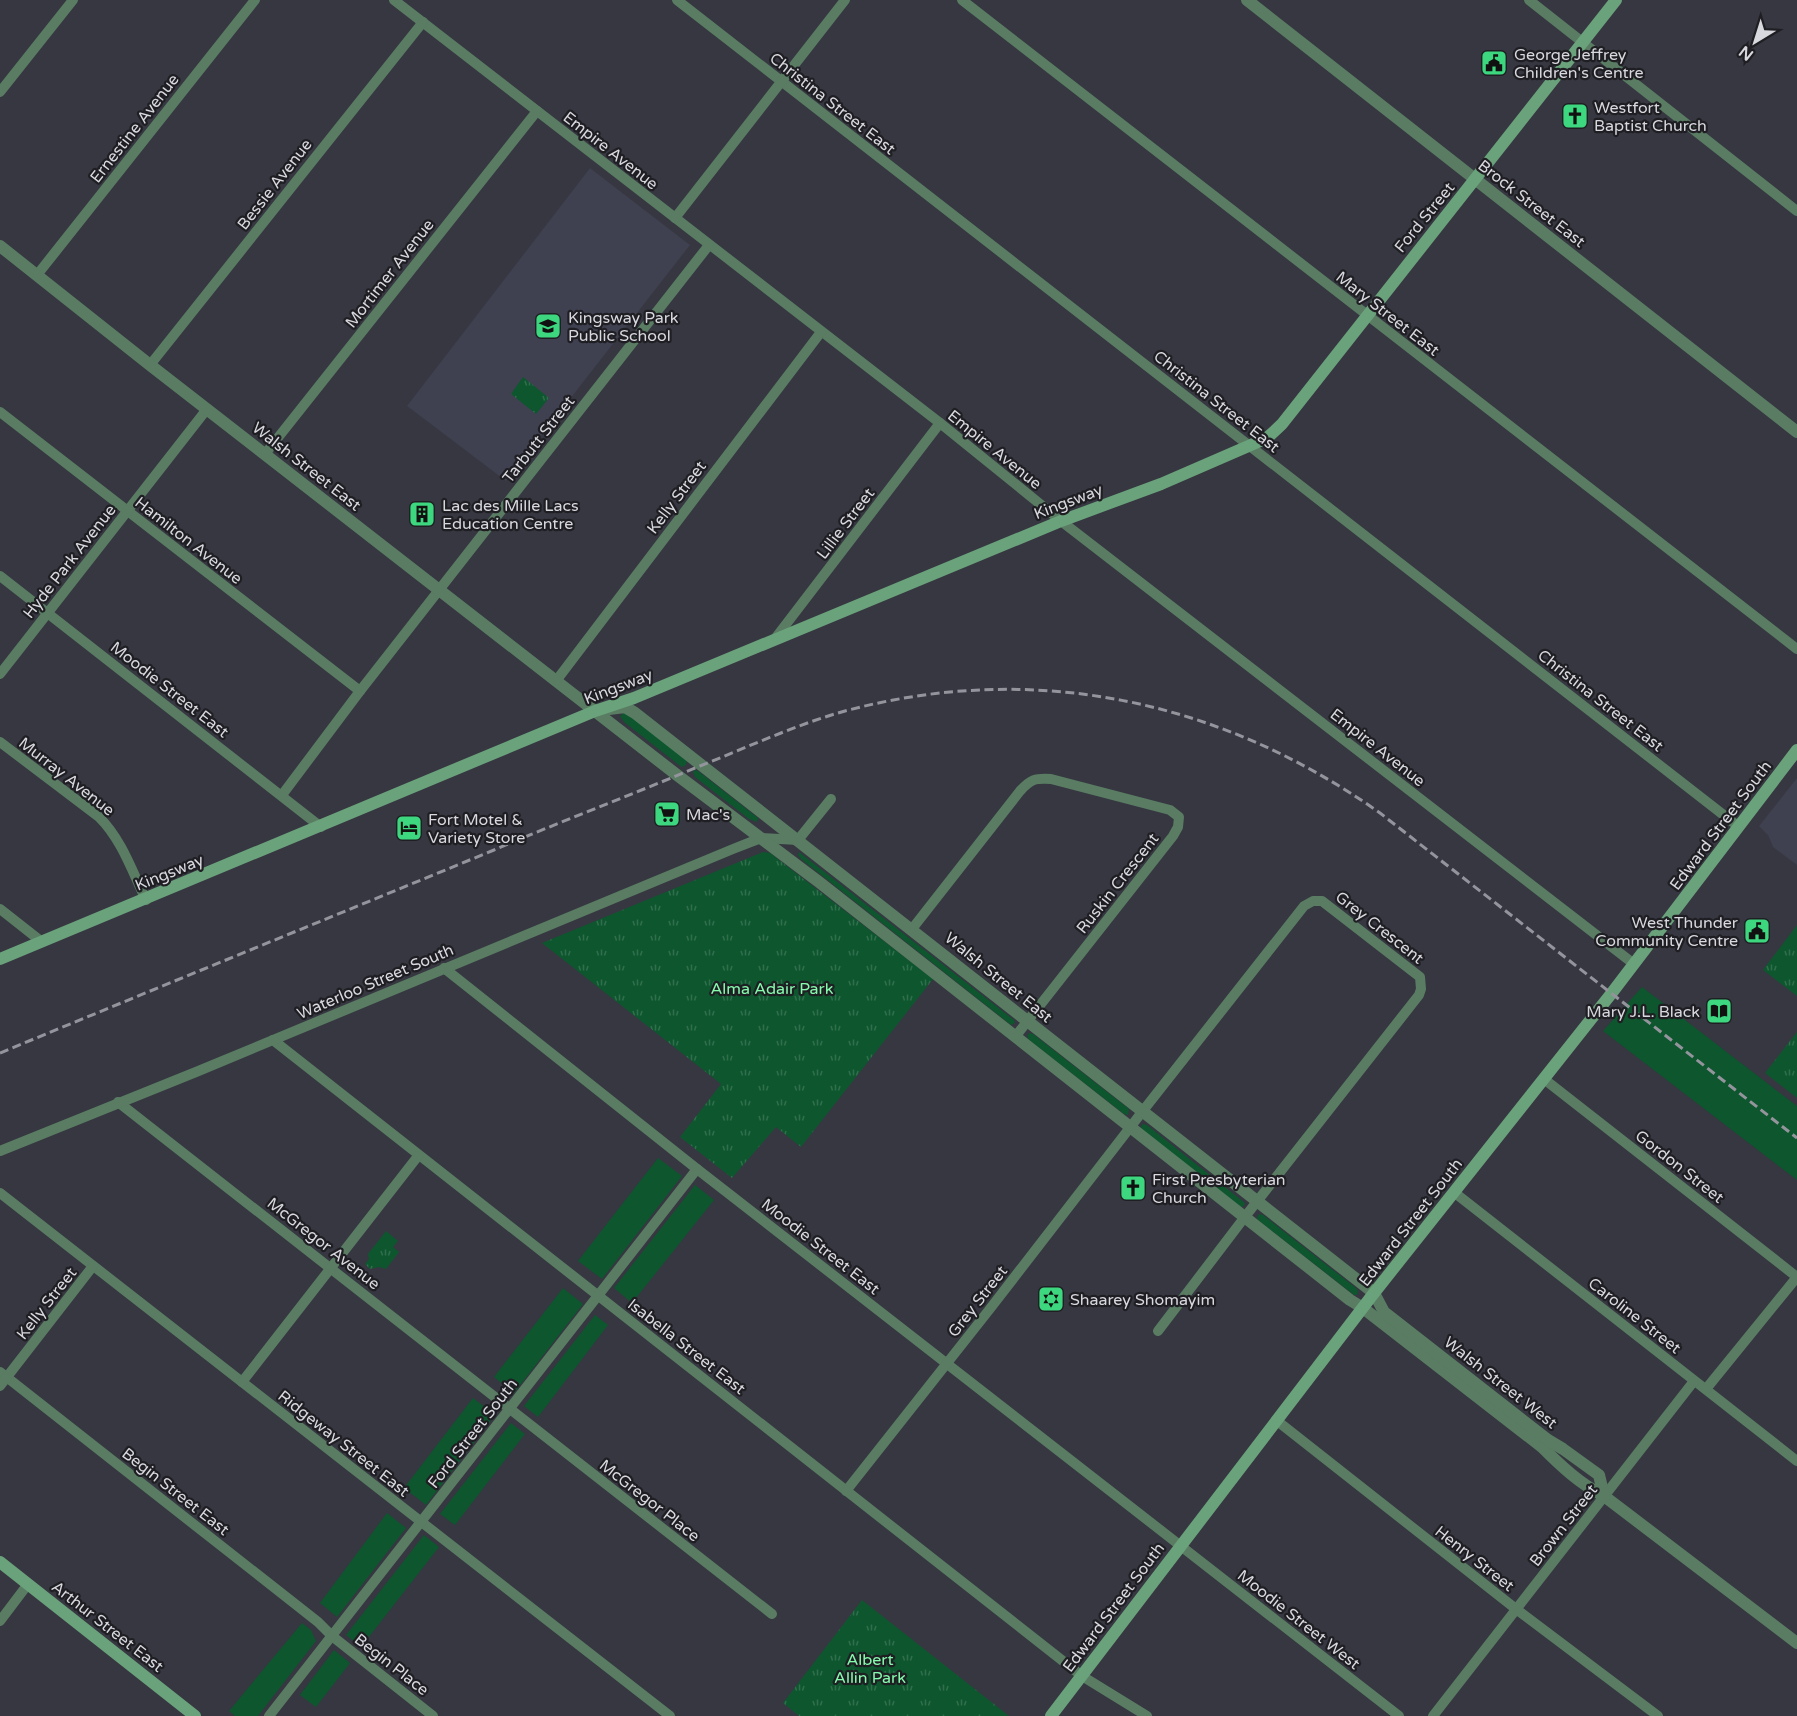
<svg xmlns="http://www.w3.org/2000/svg" width="1797" height="1716" font-family="'Varela Round',sans-serif">
<style>
.built{fill:#3f4050}
.grass{fill:#0d562e}
.park{fill:url(#park-tufts)}
.lines{fill:none;stroke-linecap:round;stroke-linejoin:round}
.minor{stroke:#597c63;stroke-width:10}
.tertiary{stroke:#597c63;stroke-width:12}
.secondary{stroke:#6aa27b;stroke-width:12}
.rail{stroke:#94949d;stroke-width:3;stroke-dasharray:9 4.5;stroke-linecap:butt}
.labels{text-anchor:middle;stroke-width:4.5;stroke-linejoin:round;paint-order:stroke}
.poi-label{font-size:16px;fill:#d8d8df;stroke:#1e1e23;text-anchor:start}
.street-label{font-size:16px;fill:#d8d8df;stroke:#1e1e23}
.park-label{font-size:16px;fill:#85fbad;stroke:#1e1e23}
</style>
<defs>
<pattern id="park-tufts" width="24" height="20" patternUnits="userSpaceOnUse" patternTransform="scale(1.5)"><rect width="24" height="20" fill="#0d562e"/><path d="M3 7l-1-3M5 7V3M7 7l1-3M15 17l-1-3M17 17v-4M19 17l1-3" fill="none" stroke="#306e4c"/></pattern>
</defs>
<rect width="100%" height="100%" fill="#363741"/>
<g class="built">
<polygon points="590,168 690,245 506,481 407,406"/>
<polygon points="1797,778 1797,865 1773,847 1768,835 1759,826"/>
</g>
<g class="grass">
<polygon points="624,713 627,713 687,761 686,765 682,767 679,765 624,722 620,716"/>
<polygon points="694,770 698,771 758,818 757,822 749,819 695,777 693,772"/>
<polygon points="799,852 1014,1020 1015,1023 1011,1025 801,859 798,855"/>
<polygon points="1642,987 1797,1106 1797,1180 1603,1031"/>
<polygon points="1029,1033 1033,1034 1129,1109 1128,1115 1124,1114 1029,1040 1027,1036"/>
<polygon points="1142,1124 1147,1125 1245,1203 1244,1206 1241,1207 1143,1131 1141,1127"/>
<polygon points="658,1158 682,1176 602,1279 578,1261"/>
<polygon points="695,1185 714,1200 632,1303 614,1288"/>
<polygon points="1259,1214 1263,1215 1356,1288 1358,1291 1357,1295 1354,1295 1258,1220 1257,1217"/>
<polygon points="563,1288 583,1304 514,1393 494,1377"/>
<polygon points="595,1315 608,1325 538,1417 524,1406"/>
<polygon points="473,1398 495,1415 426,1505 404,1488"/>
<polygon points="511,1423 525,1434 455,1525 440,1514"/>
<polygon points="387,1513 406,1528 337,1617 320,1603"/>
<polygon points="424,1535 439,1547 361,1647 346,1635"/>
<polygon points="302,1623 311,1630 316,1641 258,1716 235,1716 229,1711"/>
<polygon points="334,1650 350,1663 316,1707 300,1695"/>
</g>
<g class="park">
<polygon points="523,377 549,398 536,414 511,394"/>
<polygon points="763,852 770,853 933,979 801,1147 776,1127 732,1178 680,1137 721,1084 542,943"/>
<polygon points="1797,925 1797,996 1763,970"/>
<polygon points="1797,1032 1797,1098 1765,1073"/>
<polygon points="386,1231 398,1241 393,1247 399,1252 386,1269 379,1267 370,1269 365,1264 369,1259 368,1254"/>
<polygon points="862,1600 1009,1716 799,1716 783,1703"/>
</g>
<g class="lines">
<g class="minor">
<polyline points="394,0 940,423 1061,521 1634,964"/>
<polyline points="677,0 1739,827"/>
<polyline points="962,0 1797,649"/>
<polyline points="1529,0 1797,211"/>
<polyline points="0,92 73,0"/>
<polyline points="675,218 845,0"/>
<polyline points="37,275 255,0"/>
<polyline points="150,365 423,22"/>
<polyline points="0,412 360,691"/>
<polyline points="265,454 537,111"/>
<polyline points="0,576 321,827"/>
<polyline points="774,640 940,423"/>
<polyline points="0,674 207,409"/>
<polyline points="556,681 821,332"/>
<path d="M 0,742 L 99,817 C 122,840 132,871 146,900"/>
<polyline points="282,795 360,691 709,245"/>
<polyline points="0,909 42,942"/>
<path d="M 912,929 L 1020,791 C 1031,779 1035,778 1051,779 L 1170,810 L 1179,817 L 1178,827 L 1173,836 L 1015,1037"/>
<polyline points="444,968 697,1169 1399,1716"/>
<polyline points="273,1040 1082,1676 1147,1716"/>
<polyline points="1544,1079 1797,1277"/>
<polyline points="118,1102 772,1614"/>
<polyline points="0,1151 196,1072 733,849 761,838 798,840 831,799"/>
<polyline points="0,1193 670,1716"/>
<polyline points="1455,1193 1797,1461"/>
<polyline points="0,1372 318,1622 332,1636 433,1716"/>
<polyline points="242,1382 418,1156"/>
<polyline points="0,1386 93,1266"/>
<polyline points="1706,1389 1797,1277"/>
<polyline points="1276,1420 1516,1609 1658,1716"/>
<polyline points="846,1491 989,1310 1142,1112 1304,906 1313,901 1322,901 1420,977 1421,989 1419,995 1244,1218 1158,1331"/>
<polyline points="0,1621 28,1584"/>
<polyline points="269,1716 697,1169"/>
<polyline points="1433,1716 1694,1381"/>
</g>
<g class="tertiary">
<polyline points="1247,0 1797,432"/>
<path d="M 0,246 L 150,365 L 677,775 L 819,882 L 1350,1300 L 1363,1308 L 1542,1447 C 1561,1466 1580,1484 1604,1496 L 1797,1643"/>
<polyline points="609,709 625,707 635,713 1374,1293 1384,1312 1548,1440 1563,1449 1599,1475 1604,1496"/>
</g>
<g class="secondary">
<polyline points="0,959 595,711 634,698 1061,521 1161,484 1267,438 1282,424 1616,0"/>
<polyline points="0,1562 195,1716"/>
<polyline points="1051,1716 1374,1293 1611,994 1797,750"/>
</g>
<path class="rail" d="M 0,1053 C 164,985 329,918 494,850 C 562,821 631,795 700,766 C 748,747 795,725 845,711 C 1035,660 1222,701 1380,813 L 1797,1138"/>
</g>
<defs>
<symbol id="civic-square" viewBox="-11 -11 22 22"><rect x="-9" y="-9" width="18" height="18" rx="4" fill="#3cd77e" stroke="#1e1e23"/><path d="M-.6-6.5H3V-4.5H.6V-3L4-1V1h2V6H-6V1h2V-1L-.6-3ZM-1.2 2.5V6h2.4V2.5Z" fill="#111"/></symbol>
<symbol id="church-square" viewBox="-11 -11 22 22"><rect x="-9" y="-9" width="18" height="18" rx="4" fill="#3cd77e" stroke="#1e1e23"/><path d="M-1.2-6h2.4v3.5h3.3v2.4h-3.3V6h-2.4V-.1h-3.3v-2.4h3.3Z" fill="#111"/></symbol>
<symbol id="school-square" viewBox="-11 -11 22 22"><rect x="-9" y="-9" width="18" height="18" rx="4" fill="#3cd77e" stroke="#1e1e23"/><path d="M0-5L7-2L0 1L-7-2ZM-4 1L0 2.5L4 1V4Q0 6-4 4Z" fill="#111"/></symbol>
<symbol id="building-square" viewBox="-11 -11 22 22"><rect x="-9" y="-9" width="18" height="18" rx="4" fill="#3cd77e" stroke="#1e1e23"/><path d="M-4-6H4V6H1V3H-1V6H-4ZM-2.5-4.3h1.7v1.8h-1.7ZM.8-4.3h1.7v1.8H.8ZM-2.5-1h1.7V.8h-1.7ZM.8-1h1.7V.8H.8Z" fill="#111"/></symbol>
<symbol id="supermarket-square" viewBox="-11 -11 22 22"><rect x="-9" y="-9" width="18" height="18" rx="4" fill="#3cd77e" stroke="#1e1e23"/><path d="M-6-5.5h2.5l.6 2H6L4.5 2H-2.5L-4.4-4H-6ZM-1.5 3.2a1.3 1.3 0 1 0 .1 0ZM3 3.2a1.3 1.3 0 1 0 .1 0Z" fill="#111"/></symbol>
<symbol id="hotel-square" viewBox="-11 -11 22 22"><rect x="-9" y="-9" width="18" height="18" rx="4" fill="#3cd77e" stroke="#1e1e23"/><path d="M-6-4.5h1.5V1H6V5H4.5V3h-9V5H-6ZM-4 0a1.8 1.8 0 1 1 3.6 0ZM.5 0V-2.5h3Q6-2.5 6 0Z" fill="#111"/></symbol>
<symbol id="library-square" viewBox="-11 -11 22 22"><rect x="-9" y="-9" width="18" height="18" rx="4" fill="#3cd77e" stroke="#1e1e23"/><path d="M-6-4Q-3-5.5-.7-3.5V5Q-3 3-6 4ZM6-4Q3-5.5 .7-3.5V5Q3 3 6 4Z" fill="#111"/></symbol>
<symbol id="synagogue-square" viewBox="-11 -11 22 22"><rect x="-9" y="-9" width="18" height="18" rx="4" fill="#3cd77e" stroke="#1e1e23"/><path d="M0-6.5L5.6 3.2H-5.6ZM0 6.5L5.6-3.2H-5.6Z" fill="#111"/></symbol>
</defs>
<g fill-rule="evenodd">
<use href="#civic-square" x="1479" y="48" width="30" height="30"/>
<use href="#church-square" x="1560" y="101" width="30" height="30"/>
<use href="#school-square" x="533" y="311" width="30" height="30"/>
<use href="#building-square" x="407" y="499" width="30" height="30"/>
<use href="#supermarket-square" x="652" y="799" width="30" height="30"/>
<use href="#hotel-square" x="394" y="813" width="30" height="30"/>
<use href="#civic-square" x="1742" y="916" width="30" height="30"/>
<use href="#library-square" x="1704" y="996" width="30" height="30"/>
<use href="#church-square" x="1118" y="1173" width="30" height="30"/>
<use href="#synagogue-square" x="1036" y="1284" width="30" height="30"/>
</g>
<g class="labels">
<g class="poi-label">
<text x="1514" y="60">George Jeffrey<tspan x="1514" dy="18">Children's Centre</tspan></text>
<text x="1594" y="113">Westfort<tspan x="1594" dy="18">Baptist Church</tspan></text>
<text x="568" y="323">Kingsway Park<tspan x="568" dy="18">Public School</tspan></text>
<text x="442" y="511">Lac des Mille Lacs<tspan x="442" dy="18">Education Centre</tspan></text>
<text x="686" y="820">Mac's</text>
<text x="428" y="825">Fort Motel &amp;<tspan x="428" dy="18">Variety Store</tspan></text>
<text x="1738" y="928" text-anchor="end">West Thunder<tspan x="1738" dy="18">Community Centre</tspan></text>
<text x="1700" y="1017" text-anchor="end">Mary J.L. Black</text>
<text x="1152" y="1185">First Presbyterian<tspan x="1152" dy="18">Church</tspan></text>
<text x="1070" y="1305">Shaarey Shomayim</text>
</g>
<g class="street-label">
<text transform="translate(833 103) rotate(38)" y="6">Christina Street East</text>
<text transform="translate(134 128) rotate(-52)" y="6">Ernestine Avenue</text>
<text transform="translate(611 150) rotate(38)" y="6">Empire Avenue</text>
<text transform="translate(274 184) rotate(-52)" y="6">Bessie Avenue</text>
<text transform="translate(1532 203) rotate(38)" y="6">Brock Street East</text>
<text transform="translate(1424 217) rotate(-51)" y="6">Ford Street</text>
<text transform="translate(389 273) rotate(-52)" y="6">Mortimer Avenue</text>
<text transform="translate(1388 313) rotate(38)" y="6">Mary Street East</text>
<text transform="translate(1217 401) rotate(38)" y="6">Christina Street East</text>
<text transform="translate(538 439) rotate(-52)" y="6">Tarbutt Street</text>
<text transform="translate(995 449) rotate(39)" y="6">Empire Avenue</text>
<text transform="translate(307 466) rotate(38)" y="6">Walsh Street East</text>
<text transform="translate(676 497) rotate(-53)" y="6">Kelly Street</text>
<text transform="translate(1068 501) rotate(-21)" y="6">Kingsway</text>
<text transform="translate(845 523) rotate(-53)" y="6">Lillie Street</text>
<text transform="translate(189 540) rotate(38)" y="6">Hamilton Avenue</text>
<text transform="translate(69 561) rotate(-52)" y="6">Hyde Park Avenue</text>
<text transform="translate(618 686) rotate(-21)" y="6">Kingsway</text>
<text transform="translate(170 689) rotate(38)" y="6">Moodie Street East</text>
<text transform="translate(1601 700) rotate(38)" y="6">Christina Street East</text>
<text transform="translate(1378 747) rotate(38)" y="6">Empire Avenue</text>
<text transform="translate(67 776) rotate(38)" y="6">Murray Avenue</text>
<text transform="translate(1720 825) rotate(-53)" y="6">Edward Street South</text>
<text transform="translate(169 872) rotate(-22)" y="6">Kingsway</text>
<text transform="translate(1117 883) rotate(-52)" y="6">Ruskin Crescent</text>
<text transform="translate(1380 927) rotate(38)" y="6">Grey Crescent</text>
<text transform="translate(999 977) rotate(39)" y="6">Walsh Street East</text>
<text transform="translate(375 981) rotate(-23)" y="6">Waterloo Street South</text>
<text transform="translate(1680 1166) rotate(38)" y="6">Gordon Street</text>
<text transform="translate(1410 1222) rotate(-52)" y="6">Edward Street South</text>
<text transform="translate(324 1243) rotate(38)" y="6">McGregor Avenue</text>
<text transform="translate(821 1246) rotate(38)" y="6">Moodie Street East</text>
<text transform="translate(977 1301) rotate(-52)" y="6">Grey Street</text>
<text transform="translate(46 1303) rotate(-52)" y="6">Kelly Street</text>
<text transform="translate(1635 1315) rotate(38)" y="6">Caroline Street</text>
<text transform="translate(687 1346) rotate(38)" y="6">Isabella Street East</text>
<text transform="translate(1501 1382) rotate(38)" y="6">Walsh Street West</text>
<text transform="translate(472 1433) rotate(-52)" y="6">Ford Street South</text>
<text transform="translate(344 1443) rotate(38)" y="6">Ridgeway Street East</text>
<text transform="translate(176 1491) rotate(38)" y="6">Begin Street East</text>
<text transform="translate(650 1500) rotate(38)" y="6">McGregor Place</text>
<text transform="translate(1563 1525) rotate(-52)" y="6">Brown Street</text>
<text transform="translate(1475 1558) rotate(38)" y="6">Henry Street</text>
<text transform="translate(1113 1607) rotate(-53)" y="6">Edward Street South</text>
<text transform="translate(1299 1619) rotate(38)" y="6">Moodie Street West</text>
<text transform="translate(108 1626) rotate(38)" y="6">Arthur Street East</text>
<text transform="translate(392 1664) rotate(38)" y="6">Begin Place</text>
</g>
<g class="park-label">
<text x="772" y="994">Alma Adair Park</text>
<text x="870" y="1665">Albert<tspan x="870" dy="18">Allin Park</tspan></text>
</g>
</g>
<g transform="translate(1755 42) rotate(218)" stroke="#1e1e23" stroke-width="4.5" paint-order="stroke">
<path d="M0-4.5L10 22L0 15L-10 22Z" fill="#d8d8df"/>
<text y="-9" font-size="16" font-weight="bold" text-anchor="middle" fill="#d8d8df">N</text>
</g>
</svg>
